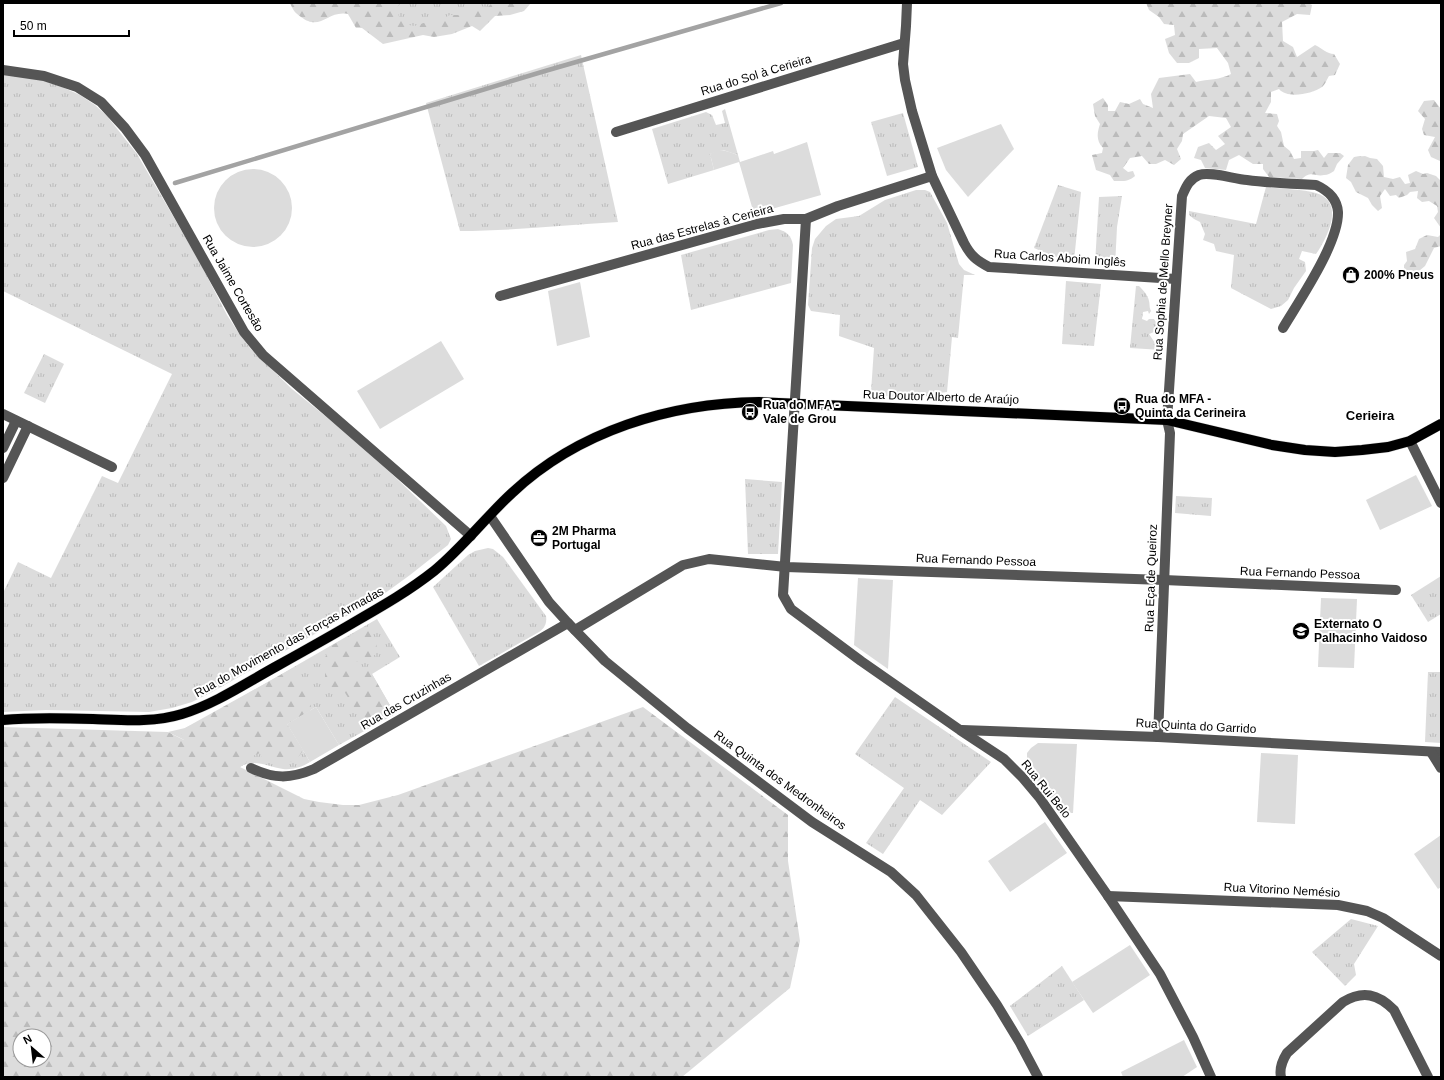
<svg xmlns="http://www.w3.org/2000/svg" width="1444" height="1080" font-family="Helvetica,sans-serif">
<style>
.grass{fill:url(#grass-tufts)}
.forest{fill:url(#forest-firs);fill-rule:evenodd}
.garden{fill:#dcdcdc}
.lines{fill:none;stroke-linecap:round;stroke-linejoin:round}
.stream{stroke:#a3a3a3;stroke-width:4.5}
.major-casing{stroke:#dbdbdb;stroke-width:11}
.minor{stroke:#555;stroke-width:10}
.major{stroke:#000;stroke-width:10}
.labels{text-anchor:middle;stroke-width:4;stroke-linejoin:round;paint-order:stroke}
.street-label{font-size:12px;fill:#000;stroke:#fff}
.poi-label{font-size:12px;font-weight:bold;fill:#000;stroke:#fff;text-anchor:start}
.neighbourhood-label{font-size:13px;font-weight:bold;fill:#000;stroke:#fff}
</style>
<defs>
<pattern id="grass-tufts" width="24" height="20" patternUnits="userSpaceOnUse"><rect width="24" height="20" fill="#dcdcdc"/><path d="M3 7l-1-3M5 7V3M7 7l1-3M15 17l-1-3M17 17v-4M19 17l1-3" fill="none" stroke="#bbb"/></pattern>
<pattern id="forest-firs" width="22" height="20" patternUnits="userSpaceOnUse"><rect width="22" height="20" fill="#dcdcdc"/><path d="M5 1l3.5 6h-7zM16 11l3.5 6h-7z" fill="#bbb"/></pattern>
</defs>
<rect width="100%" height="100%" fill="#fff"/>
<g class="grass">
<polygon points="342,3 516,3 410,32"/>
<path d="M 581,55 L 618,222 C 565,225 513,231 460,231 L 426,103 Z"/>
<polygon points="3,72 39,79 62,87 80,95 95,105 107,116 137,154 198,259 227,315 240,335 251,349 292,389 356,441 394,476 446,526 451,539 448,545 410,575 377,599 212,692 192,702 172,708 149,712 46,710 3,712 3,593 18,562 51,578 102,476 118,483 172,374 3,291"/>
<polygon points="725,109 738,155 723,150 710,154 714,170 668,184 652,129 706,112 712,115 716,125 725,123 722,111"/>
<polygon points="903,113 918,167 887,176 871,122"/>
<polygon points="1058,185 1081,192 1074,261 1053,256 1034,248"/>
<path d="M 1266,187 C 1283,189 1301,189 1316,193 C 1346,202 1327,238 1316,254 L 1302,251 L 1299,259 L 1305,262 L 1306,271 L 1294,288 L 1288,300 L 1281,306 L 1271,309 L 1231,288 L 1234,255 L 1216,251 L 1214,244 L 1203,240 L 1205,234 L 1200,222 L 1194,219 L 1189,215 L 1189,211 L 1256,224 Z"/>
<polygon points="916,190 925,190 930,192 947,223 959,264 964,270 975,275 964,275 958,338 952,337 947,392 939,393 936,397 922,396 912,398 895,398 871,392 874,348 839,336 840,315 811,311 808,305 812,248 815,239 826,226 836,219 859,216 885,200"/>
<polygon points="1122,196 1117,227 1115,267 1095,264 1099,197"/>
<path d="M 778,229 C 787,232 791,235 793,245 L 791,283 L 691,310 L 681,255 L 769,230 Z"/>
<polygon points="1066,281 1101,284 1094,346 1062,344"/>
<path d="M 1136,286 L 1139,286 C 1143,290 1148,295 1149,301 C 1150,305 1149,307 1151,311 L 1149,314 L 1148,311 L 1143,312 L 1142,319 L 1147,321 L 1149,319 L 1154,319 L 1157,324 L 1161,324 L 1161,329 L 1158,335 L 1154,332 L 1149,334 L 1155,343 L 1159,340 L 1162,345 L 1162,350 L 1130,348 Z"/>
<polygon points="44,354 64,364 45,403 24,393"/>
<polygon points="745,479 782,482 778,554 748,554"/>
<polygon points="1176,496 1212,498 1211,516 1175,513"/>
<path d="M 488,548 L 493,549 L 503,557 L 546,616 C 547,623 545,628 539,632 L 479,666 L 433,587 L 468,555 L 475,551 Z"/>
<polygon points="1441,576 1441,614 1428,622 1411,595"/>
<path d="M 377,619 L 400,657 L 372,674 L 395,714 L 339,745 L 316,707 L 287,724 L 310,762 C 302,767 293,770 283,769 C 268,767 254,758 240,767 L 168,732 L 185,728 L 200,721 Z"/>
<polygon points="1428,672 1441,672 1441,743 1425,742"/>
<polygon points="895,697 991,762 942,815 920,800 883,854 866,843 904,788 855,754"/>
<polygon points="1351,919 1378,926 1354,964 1356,975 1345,986 1312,952"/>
<polygon points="1062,966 1084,1000 1028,1036 1010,1006"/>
</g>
<g class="forest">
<path d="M 290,3 L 401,3 L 397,7 L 399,17 L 404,19 L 405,24 L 414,26 L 430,21 L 438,21 L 450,15 L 459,15 L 463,8 L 469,9 L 472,6 L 488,7 L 492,3 L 531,3 L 524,11 L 510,15 L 495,16 L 480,31 L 472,26 L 452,34 L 434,37 L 423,35 L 383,44 L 362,28 L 356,28 L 348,14 C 327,10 321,32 301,17 C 295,13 293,10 290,3 Z"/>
<path d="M 1146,3 L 1308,3 L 1312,5 L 1310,15 L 1297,14 L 1282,22 L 1283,41 L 1293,47 L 1297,57 L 1315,45 C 1322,48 1327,54 1334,54 L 1340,64 L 1335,75 L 1329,76 C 1327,79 1325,85 1322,87 C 1312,94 1287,99 1279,89 L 1271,92 L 1271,102 L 1265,113 L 1277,114 L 1279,121 L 1277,126 L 1281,132 L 1284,146 L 1290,151 L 1294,159 L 1301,158 L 1301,151 L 1314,151 L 1318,150 L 1324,158 L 1328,153 L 1340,153 L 1344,156 L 1337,164 L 1334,171 C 1331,173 1328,175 1324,175 C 1315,177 1311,170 1302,179 L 1269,177 L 1263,169 L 1263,164 L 1253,164 L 1239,155 L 1229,160 L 1226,170 L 1205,168 L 1201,160 L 1194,158 L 1198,147 L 1209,143 L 1216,150 L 1225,144 L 1218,136 L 1231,127 L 1226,118 L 1209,116 L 1183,134 L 1182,141 L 1177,149 L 1181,159 L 1174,165 L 1165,160 L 1156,164 L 1149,164 L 1142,156 L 1130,158 L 1123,168 L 1128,172 L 1133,171 L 1135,176 C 1128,182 1123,181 1114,181 L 1110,175 L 1096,170 L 1092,155 L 1102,153 L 1103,148 C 1096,141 1097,133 1100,124 L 1095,116 L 1093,104 L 1103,98 L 1108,105 L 1108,111 L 1115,111 L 1120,102 L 1129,104 L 1140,99 L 1143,104 L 1153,108 L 1151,94 L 1159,78 L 1190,74 L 1196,82 C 1208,79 1220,80 1231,74 L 1228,63 L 1217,48 L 1199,49 L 1199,58 L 1189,63 L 1177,63 L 1169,53 L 1165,39 L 1175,35 L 1174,25 L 1164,24 L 1159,17 L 1149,10 Z"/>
<polygon points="1434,100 1441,109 1441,170 1440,161 1431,157 1428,150 1435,137 1424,135 1422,129 1425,119 1418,111 1424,101"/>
<polygon points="1365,156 1370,158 1377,159 1383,166 1384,177 1393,179 1400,177 1405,184 1410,183 1408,175 1416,171 1423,174 1427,173 1436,176 1441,181 1441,228 1434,218 1438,212 1437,206 1429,201 1422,202 1417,198 1418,191 1410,192 1407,195 1399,198 1396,195 1390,196 1385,189 1380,196 1382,208 1378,211 1372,205 1368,198 1356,192 1351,182 1346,178 1348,165 1354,157"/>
<polygon points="1441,234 1441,246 1434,248 1425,266 1413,276 1404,272 1404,265 1407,261 1406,252 1415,249 1419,239 1427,235 1438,237"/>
<polygon points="358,631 362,632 369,631 377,640 376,654 365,662 350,661 345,664 351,672 359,672 368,669 372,674 395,714 367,729 344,691 338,694 332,691 330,684 325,677 325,658 329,647"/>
<path d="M 293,668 L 298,675 L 297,683 L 304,685 L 311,694 L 309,700 L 311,705 L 310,711 L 287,724 L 303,750 C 298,760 292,763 280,762 L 274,755 L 267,759 L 262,758 L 260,753 L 253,756 L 247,755 L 248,759 L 246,763 L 240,767 L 304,799 L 319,802 L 343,805 L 359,805 L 398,795 L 643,707 L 788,815 L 788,861 L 800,941 L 790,988 L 682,1077 L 3,1077 L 3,727 L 168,732 L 184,740 L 181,735 L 185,728 ZM 20,1036 L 44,1036 L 44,1060 L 20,1060 Z"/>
</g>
<g class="garden">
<polygon points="1001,124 1014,149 968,197 946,170 937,148"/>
<path d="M 807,142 L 821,195 L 754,214 L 739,162 L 714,170 L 710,154 C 721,147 726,151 738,155 L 740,162 L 773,151 L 774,154 Z"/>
<circle cx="253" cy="208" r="39"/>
<polygon points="580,282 590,337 557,346 548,291"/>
<polygon points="441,341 464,379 380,429 357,391"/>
<polygon points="1416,475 1432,506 1380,530 1366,500"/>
<polygon points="858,578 893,580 888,669 854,645"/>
<polygon points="1321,598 1357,599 1354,668 1318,667"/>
<polygon points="316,707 339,745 310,762 287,724"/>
<polygon points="1038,743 1077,744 1073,813 1061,813 1027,766 1027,753 1031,748"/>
<polygon points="1261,753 1298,755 1295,824 1257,822"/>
<polygon points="1045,822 1067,853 1010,892 988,861"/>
<polygon points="1441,835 1441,887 1438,889 1414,854"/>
<polygon points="1130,945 1150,975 1093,1013 1072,982"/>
<polygon points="1184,1040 1197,1067 1182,1077 1123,1077 1121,1072"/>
</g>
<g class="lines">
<polyline class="stream" points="175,183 545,71 781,3"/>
<defs>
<path id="major" d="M 3,720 C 33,717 63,718 93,719 C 122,720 153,723 182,714 C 215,704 246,683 277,666 C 304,651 331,636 358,620 C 384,605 410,590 434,571 C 462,548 485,518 512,493 C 578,431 670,403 759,402 L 1167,420 L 1272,445 L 1305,450 L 1335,452 L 1362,450 L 1388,447 L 1410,441 L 1441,424"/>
</defs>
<use href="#major" class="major-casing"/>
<g class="minor">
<path d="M 907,3 L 906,26 L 903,64 L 905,80 L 912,111 L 932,176 L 964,243 C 971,256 976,260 989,267 L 1176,279"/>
<polyline points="3,70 44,76 77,87 101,102 125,128 145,155 244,332 263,355 471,536"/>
<polyline points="616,132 904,43"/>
<polyline points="806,219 783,595 791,609 861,661 960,730 1004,759 1023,778 1039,797 1108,896 1160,974 1193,1037 1211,1077"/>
<polyline points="500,296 757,224 784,219 806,219 838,206 932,176"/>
<polyline points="3,414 112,467"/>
<polyline points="1410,441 1441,503"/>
<polyline points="3,448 16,421"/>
<polyline points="3,478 28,426"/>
<polyline points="490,516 549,602 568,623 605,661 687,728 812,822 891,872 916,895 961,952 997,1005 1020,1043 1038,1077"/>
<polyline points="575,630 683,565 709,559 786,567 1164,580 1396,590"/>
<polyline points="962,730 1158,737 1441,752"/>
<path d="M 1158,737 L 1170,433 L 1167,420 L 1182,196 C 1186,187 1189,179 1199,175 C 1210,171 1234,179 1247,180 C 1270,183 1293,184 1316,185 C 1327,190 1337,198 1338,212 C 1339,243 1299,301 1283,328"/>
<polyline points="1431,752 1441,768"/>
<path d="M 251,768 C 274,779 290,779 314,769 L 568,623"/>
<polyline points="1108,896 1338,905 1367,911 1383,918 1441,956"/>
<path d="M 1281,1077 C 1279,1068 1282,1061 1287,1053 L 1343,1002 C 1363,990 1378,994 1394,1010 L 1428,1077"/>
</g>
<use href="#major" class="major"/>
</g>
<defs>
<symbol id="shop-disc" viewBox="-11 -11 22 22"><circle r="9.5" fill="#000" stroke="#fff"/><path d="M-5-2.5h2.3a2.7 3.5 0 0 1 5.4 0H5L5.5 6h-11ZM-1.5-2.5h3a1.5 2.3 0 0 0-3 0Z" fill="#fff"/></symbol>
<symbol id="bus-disc" viewBox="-11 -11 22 22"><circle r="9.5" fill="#000" stroke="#fff"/><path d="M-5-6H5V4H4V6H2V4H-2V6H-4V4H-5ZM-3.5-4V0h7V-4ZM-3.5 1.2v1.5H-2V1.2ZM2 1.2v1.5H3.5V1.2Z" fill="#fff"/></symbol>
<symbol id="office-disc" viewBox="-11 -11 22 22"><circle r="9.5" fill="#000" stroke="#fff"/><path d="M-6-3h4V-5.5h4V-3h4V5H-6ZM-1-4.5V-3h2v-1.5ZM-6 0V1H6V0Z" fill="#fff"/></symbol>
<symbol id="school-disc" viewBox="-11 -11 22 22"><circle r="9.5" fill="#000" stroke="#fff"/><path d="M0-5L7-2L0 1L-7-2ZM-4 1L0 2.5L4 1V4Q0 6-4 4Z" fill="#fff"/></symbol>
</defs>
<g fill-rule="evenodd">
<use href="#shop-disc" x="1341" y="265" width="20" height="20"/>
<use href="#bus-disc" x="1112" y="396" width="20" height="20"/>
<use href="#bus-disc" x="740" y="402" width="20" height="20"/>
<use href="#office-disc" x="529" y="528" width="20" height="20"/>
<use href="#school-disc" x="1291" y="621" width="20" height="20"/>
</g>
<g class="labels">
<g class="street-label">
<text transform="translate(756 75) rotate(-17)" y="4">Rua do Sol à Cerieira</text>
<text transform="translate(702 227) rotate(-15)" y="4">Rua das Estrelas à Cerieira</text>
<text transform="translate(1060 258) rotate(4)" y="4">Rua Carlos Aboim Inglês</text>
<text transform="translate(1163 282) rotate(-86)" y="4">Rua Sophia de Mello Breyner</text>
<text transform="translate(233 283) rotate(60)" y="4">Rua Jaime Cortesão</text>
<text transform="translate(941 397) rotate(2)" y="4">Rua Doutor Alberto de Araújo</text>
<text transform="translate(976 560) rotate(2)" y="4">Rua Fernando Pessoa</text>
<text transform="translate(1300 573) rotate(2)" y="4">Rua Fernando Pessoa</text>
<text transform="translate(1151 578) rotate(-88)" y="4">Rua Eça de Queiroz</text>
<text transform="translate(289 642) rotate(-29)" y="4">Rua do Movimento das Forças Armadas</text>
<text transform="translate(406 701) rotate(-30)" y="4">Rua das Cruzinhas</text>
<text transform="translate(1196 726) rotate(3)" y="4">Rua Quinta do Garrido</text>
<text transform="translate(780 780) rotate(36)" y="4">Rua Quinta dos Medronheiros</text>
<text transform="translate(1046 789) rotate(51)" y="4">Rua Rui Belo</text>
<text transform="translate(1282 890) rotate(3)" y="4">Rua Vitorino Nemésio</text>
</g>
<g class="poi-label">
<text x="1364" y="279">200% Pneus</text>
<text x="1135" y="403">Rua do MFA -<tspan x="1135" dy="14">Quinta da Cerineira</tspan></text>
<text x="763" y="409">Rua do MFA -<tspan x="763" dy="14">Vale de Grou</tspan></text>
<text x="552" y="535">2M Pharma<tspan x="552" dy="14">Portugal</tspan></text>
<text x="1314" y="628">Externato O<tspan x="1314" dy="14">Palhacinho Vaidoso</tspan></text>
</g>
<g class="neighbourhood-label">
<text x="1370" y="420">Cerieira</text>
</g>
</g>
<rect width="1444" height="1080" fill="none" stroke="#000000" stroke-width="8"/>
<g transform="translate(32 1048) rotate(332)"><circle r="19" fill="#ffffff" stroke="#999999"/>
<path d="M0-3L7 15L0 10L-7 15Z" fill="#000000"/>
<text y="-6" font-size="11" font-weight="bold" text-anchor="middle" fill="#000000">N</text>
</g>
<path d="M14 30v6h115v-6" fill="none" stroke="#000000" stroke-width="2"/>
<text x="20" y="30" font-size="12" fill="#000000" stroke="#ffffff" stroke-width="3" paint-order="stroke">50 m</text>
</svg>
